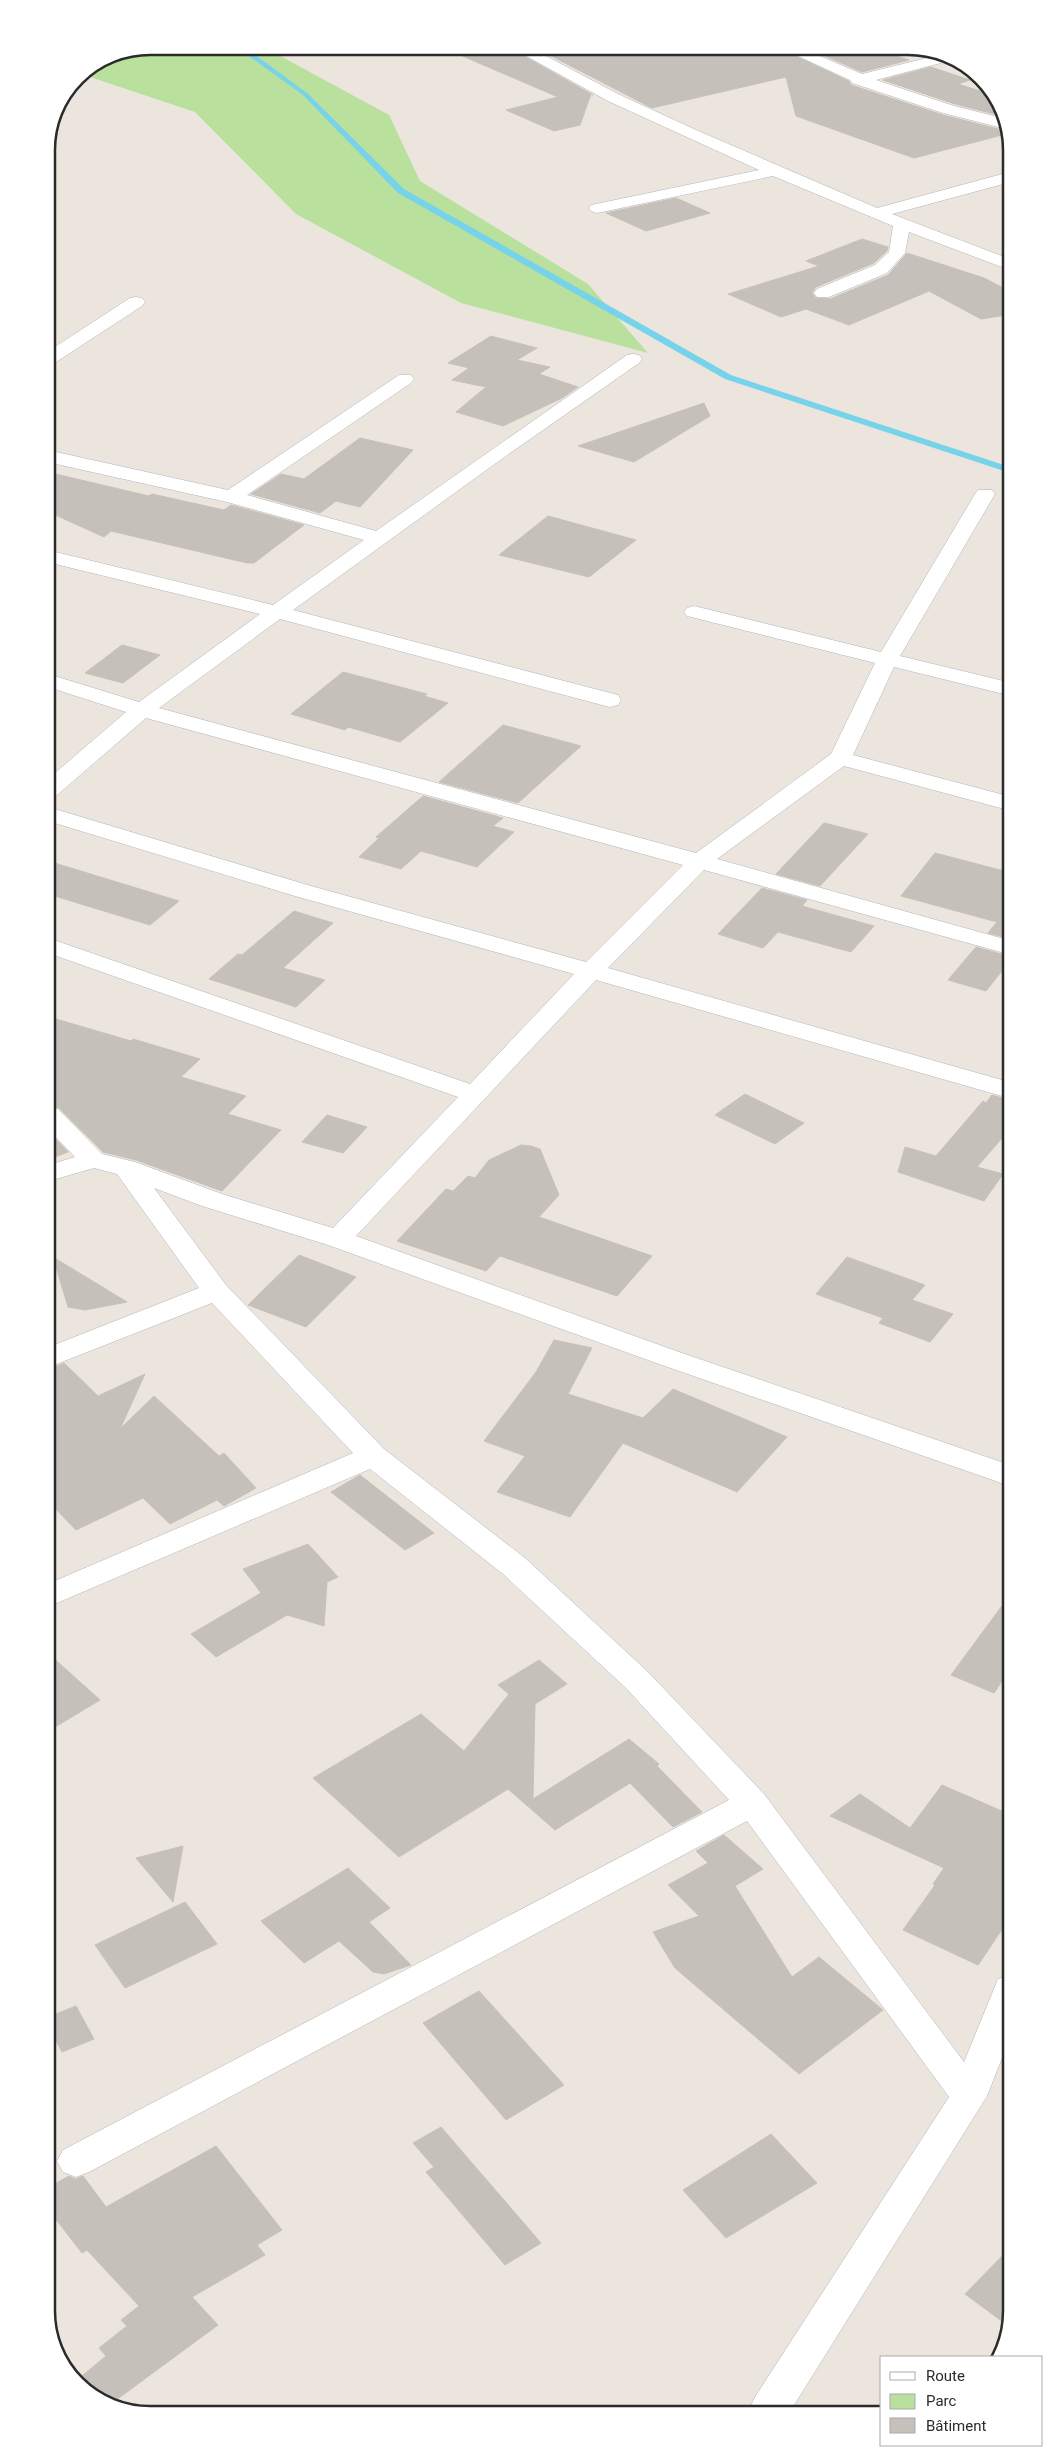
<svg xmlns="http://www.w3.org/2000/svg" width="1058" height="2461" font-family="Roboto,sans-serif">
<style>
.green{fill:#b9e09d}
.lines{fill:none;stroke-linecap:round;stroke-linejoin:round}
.stream{fill:#76d3e9;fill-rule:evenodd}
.building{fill:#c5c0b9;stroke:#c8c1b8}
.minor-casing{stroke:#b1b5be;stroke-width:1}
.minor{fill:#fff;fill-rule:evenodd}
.rim{fill:none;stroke:#2b2b2b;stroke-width:2.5}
</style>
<rect width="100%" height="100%" fill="#ece5de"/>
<polygon class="green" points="150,46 262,46 389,115 420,181 588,284 648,353 461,303 296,214 195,112 81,74 110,54"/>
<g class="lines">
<polygon class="stream" points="235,46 243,46 307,93 404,189 731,375 1007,466 1007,472 725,379 398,193 303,95"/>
</g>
<g class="building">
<polygon points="439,46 506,46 593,95 591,94 580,125 554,131 506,110 558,97"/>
<polygon points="532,46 774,46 849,81 851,85 943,115 1006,131 1006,134 914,158 796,116 786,77 652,108"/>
<polygon points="802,46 865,46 909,60 862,72"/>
<polygon points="931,67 970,80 958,84 990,94 1006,117 955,104 883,80"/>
<polygon points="676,198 710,213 646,231 606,213"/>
<polygon points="862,239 888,247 887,251 874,263 816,287 812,293 816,298 830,299 888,275 907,253 984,278 1007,290 1007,315 981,319 929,291 849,325 806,309 781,317 728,294 819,266 806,261"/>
<polygon points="491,336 537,348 517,360 550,367 539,374 578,387 562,398 503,426 456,412 486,387 452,380 469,368 448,363"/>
<polygon points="704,403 710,416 634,462 578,446"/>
<polygon points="360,438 413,450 360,507 336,501 320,513 251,494 281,474 304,479"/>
<polygon points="47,472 149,496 152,494 224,510 231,505 304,525 254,563 247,563 111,531 104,537 51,513 47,494"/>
<polygon points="548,516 636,540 589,577 499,555"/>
<polygon points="122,645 160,655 123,683 85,673"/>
<polygon points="343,672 427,694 424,696 448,703 400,742 348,727 345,730 291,714"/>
<polygon points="503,725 581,746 518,803 439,782"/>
<polygon points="423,796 503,818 493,826 514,832 477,867 421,851 401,869 359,857 379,838 376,837"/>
<polygon points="824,823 868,834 820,886 776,874"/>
<polygon points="935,853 1008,872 1008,938 988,933 997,922 901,896"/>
<polygon points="48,861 179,901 150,925 48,894"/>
<polygon points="762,888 807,900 802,906 874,926 851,952 778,932 763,948 718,934"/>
<polygon points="294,911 333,923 283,968 325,980 296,1007 209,979 238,954 242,955"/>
<polygon points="976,947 1008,956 1008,963 986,991 948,980"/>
<polygon points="49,1017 131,1041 133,1039 200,1059 181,1077 246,1096 228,1114 281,1130 222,1191 136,1160 103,1152 59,1108 49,1105"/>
<polygon points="745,1094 804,1123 775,1144 715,1115"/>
<polygon points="992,1095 1009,1100 1009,1130 977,1167 1003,1174 984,1201 898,1172 905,1147 936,1156 983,1101 986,1103"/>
<polygon points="327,1115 367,1127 343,1153 302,1142"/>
<polygon points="49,1132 68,1152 49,1159"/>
<polygon points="521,1145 531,1146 540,1149 559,1195 539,1217 652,1256 617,1296 500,1256 486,1271 397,1241 446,1189 453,1191 468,1176 475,1178 489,1160"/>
<polygon points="299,1255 356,1277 306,1327 248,1305"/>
<polygon points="53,1257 127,1302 85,1310 68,1307"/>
<polygon points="847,1257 925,1285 912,1300 953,1314 930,1342 879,1323 883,1318 816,1294"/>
<polygon points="554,1340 592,1348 568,1394 643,1418 673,1389 787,1437 737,1492 623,1443 570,1517 497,1492 525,1456 484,1441 536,1372"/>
<polygon points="64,1363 98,1396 145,1374 120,1429 154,1396 219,1456 224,1453 256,1488 224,1506 217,1500 170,1524 143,1498 76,1530 50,1503 49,1369"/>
<polygon points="360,1475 434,1533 405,1550 331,1492"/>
<polygon points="308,1544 338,1577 327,1582 324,1626 287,1615 216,1657 191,1634 261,1593 243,1569"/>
<polygon points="1010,1595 1010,1669 994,1693 951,1675"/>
<polygon points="50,1655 100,1700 50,1730"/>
<polygon points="539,1660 567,1684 535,1704 533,1799 629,1739 659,1764 657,1766 702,1812 673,1827 630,1783 555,1830 508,1789 399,1857 313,1778 421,1714 464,1751 509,1694 498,1685"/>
<polygon points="942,1785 1011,1815 1011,1916 978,1965 903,1930 935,1885 933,1884 944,1868 830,1816 860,1794 910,1828"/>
<polygon points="724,1835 763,1869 735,1886 792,1977 819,1957 883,2010 799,2074 675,1968 653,1932 699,1916 668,1885 708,1863 696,1851"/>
<polygon points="183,1846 173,1902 136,1858"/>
<polygon points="348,1868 390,1908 369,1922 411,1965 384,1974 373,1972 339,1941 304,1963 261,1921"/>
<polygon points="185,1902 217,1944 125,1988 95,1945"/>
<polygon points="479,1991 564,2085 506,2120 423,2023"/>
<polygon points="76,2006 94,2039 62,2052 51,2031 51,2016"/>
<polygon points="441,2127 541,2243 505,2265 426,2172 434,2167 413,2143"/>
<polygon points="771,2134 817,2183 726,2238 683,2190"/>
<polygon points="216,2146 282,2230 257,2245 265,2255 192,2297 218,2325 112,2403 87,2393 77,2380 106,2356 99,2348 127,2326 121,2320 139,2306 87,2250 82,2253 51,2213 51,2186 69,2176 75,2179 83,2176 106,2207"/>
<polygon points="1012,2246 1012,2311 1007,2325 965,2294"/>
</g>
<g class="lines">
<defs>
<g id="minor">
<polygon points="508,46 527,46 618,94 696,130 877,208 1006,173 1007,183 892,214 1007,258 1007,269 909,232 905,253 887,273 829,297 817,297 814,293 817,289 875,265 889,252 893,226 773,176 597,213 591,211 589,208 591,205 759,170 608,101"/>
<polygon points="776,46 796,46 862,74 939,55 952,60 876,80 954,106 1006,119 1006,129 943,113 852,83 850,80"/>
<polygon points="136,297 142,298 145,302 142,306 53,364 47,365 47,352 130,298"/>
<polygon points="633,354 639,355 642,359 639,363 496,463 293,610 618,695 621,700 618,705 610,707 602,705 280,619 159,708 696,853 831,754 875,663 687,616 684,612 687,608 694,606 881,652 975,494 978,490 992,490 995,494 900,656 1008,682 1008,695 894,667 853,755 1008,796 1008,810 844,766 717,859 1008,940 1008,954 704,870 608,968 1009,1082 1009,1098 596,980 356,1236 679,1352 1010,1465 1010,1486 659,1364 328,1245 202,1206 154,1188 226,1285 384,1449 525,1558 648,1672 764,1794 964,2062 998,1979 1011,1975 1011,2035 987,2096 791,2410 749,2410 755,2397 949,2097 747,1821 89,2172 76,2177 63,2172 57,2161 63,2150 729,1800 626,1688 503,1574 370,1469 50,1606 50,1583 353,1453 212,1303 49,1367 49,1347 199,1288 117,1174 94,1168 49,1181 49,1165 75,1157 49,1130 49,1107 58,1109 102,1154 135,1162 222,1194 333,1228 458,1097 48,953 48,938 470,1084 574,974 295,896 48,821 48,807 311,886 586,962 683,865 146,718 56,796 48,798 48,779 126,712 48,687 48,674 139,702 260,614 47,562 47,550 273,605 364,540 227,502 47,462 47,450 228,490 399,375 411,375 414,379 411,383 247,495 376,531 627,355"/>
</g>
</defs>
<use href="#minor" class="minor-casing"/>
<use href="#minor" class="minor"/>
</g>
<path d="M0 0H1058V2461H0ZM150 55H908A95 95 0 0 1 1003 150V2311A95 95 0 0 1 908 2406H150A95 95 0 0 1 55 2311V150A95 95 0 0 1 150 55Z" fill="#fff" fill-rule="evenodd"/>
<path class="rim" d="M150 55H908A95 95 0 0 1 1003 150V2311A95 95 0 0 1 908 2406H150A95 95 0 0 1 55 2311V150A95 95 0 0 1 150 55Z"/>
<rect x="880" y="2356" width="162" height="90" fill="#ffffff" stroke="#aaaaaa"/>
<rect x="890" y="2372" width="25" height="8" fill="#ffffff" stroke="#aaaaaa"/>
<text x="926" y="2381" font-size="15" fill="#2b2b2b">Route</text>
<rect x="890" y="2394" width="25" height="15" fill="#b9e09d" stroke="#aaaaaa"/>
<text x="926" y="2406" font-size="15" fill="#2b2b2b">Parc</text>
<rect x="890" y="2418" width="25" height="15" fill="#c5c0b9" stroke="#aaaaaa"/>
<text x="926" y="2431" font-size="15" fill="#2b2b2b">Bâtiment</text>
</svg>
